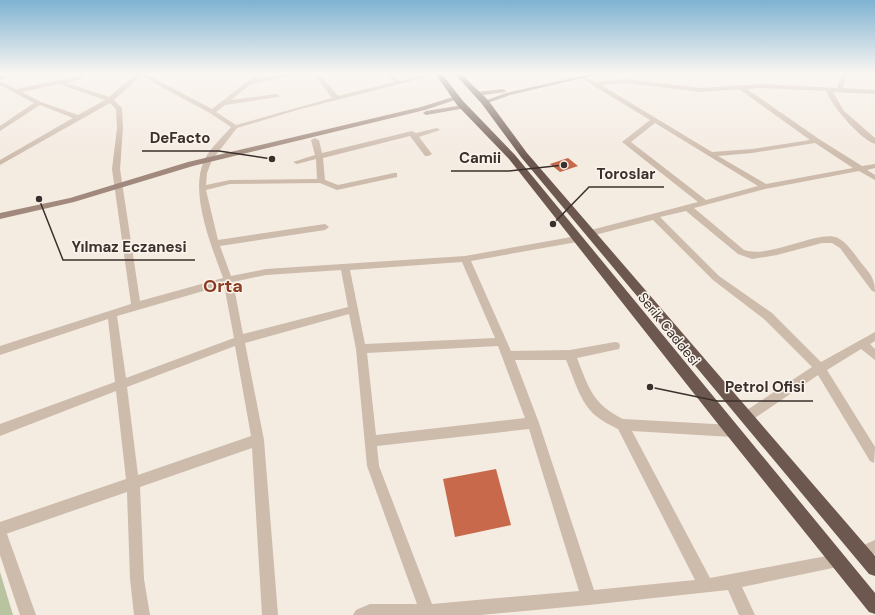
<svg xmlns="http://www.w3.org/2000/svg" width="875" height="615" font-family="'DM Sans',sans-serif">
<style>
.green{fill:#b8c4a0}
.building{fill:#c8694b}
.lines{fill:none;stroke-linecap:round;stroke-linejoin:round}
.minor{fill:#cdbbac;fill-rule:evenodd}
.tertiary{fill:#cdbbac;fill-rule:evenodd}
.secondary{fill:#a18a7d;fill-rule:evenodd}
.trunk{fill:#6c584f;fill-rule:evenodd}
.labels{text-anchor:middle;stroke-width:3;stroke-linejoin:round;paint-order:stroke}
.street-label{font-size:14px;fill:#3b302b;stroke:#fbf5ee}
.district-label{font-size:18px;font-weight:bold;fill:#8c3b22;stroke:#fbf5ee}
.leader{fill:none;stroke:#3b302b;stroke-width:1.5}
.callout-dot{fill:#3b302b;stroke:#fbf5ee;stroke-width:1.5}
.callout-label{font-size:15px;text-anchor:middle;font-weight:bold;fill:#3b302b;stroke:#fbf5ee;stroke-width:3;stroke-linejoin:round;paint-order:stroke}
</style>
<rect width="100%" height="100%" fill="#f4ebe1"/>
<polygon class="green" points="0,572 13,615 0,615"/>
<g class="building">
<polygon points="568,158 578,166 560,172 550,164"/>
<polygon points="496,469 511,525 455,537 443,479"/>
</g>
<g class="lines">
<g class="minor">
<polygon points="8,73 15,73 0,80 0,76"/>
<path d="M 86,73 L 93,73 L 78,80 L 67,83 L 109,97 L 137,73 L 144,73 L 212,109 L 258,73 L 264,73 L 257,79 L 289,73 L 299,73 L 296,75 L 251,84 L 231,100 L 276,94 L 279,96 L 278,97 L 225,105 L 216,112 L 236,125 L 332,98 L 313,73 L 319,73 L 338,96 L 394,82 L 385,73 L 391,73 L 400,81 L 432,73 L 440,73 L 439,74 L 297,110 L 237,128 L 212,160 L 207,173 L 206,185 L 230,180 L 317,179 L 316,159 L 297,164 L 293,162 L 315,155 L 311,140 L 315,138 L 319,140 L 322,153 L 412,131 L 416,133 L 437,128 L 440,130 L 419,137 L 432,154 L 428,156 L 425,156 L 410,136 L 323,158 L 325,180 L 338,185 L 394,173 L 397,173 L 397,177 L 337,190 L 320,183 L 230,184 L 206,190 L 218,240 L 325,224 L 329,227 L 325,230 L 220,246 L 231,276 L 266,269 L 465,256 L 577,236 L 580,237 L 581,239 L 577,242 L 471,261 L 511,351 L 570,350 L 615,342 L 619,343 L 620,346 L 619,349 L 577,358 C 589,389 593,404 623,419 L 732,425 L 736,427 L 738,431 L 736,435 L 732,437 L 632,431 L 710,578 L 837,554 L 842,556 L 844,561 L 842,566 L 742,587 L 755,615 L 739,615 L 728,590 L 589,605 L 480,615 L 353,615 L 356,610 L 370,604 L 417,604 L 367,466 L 356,349 L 349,314 L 245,343 L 264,440 L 278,615 L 262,615 L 252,448 L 140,487 L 144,579 L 150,615 L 134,615 L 130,579 L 127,492 L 0,536 L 0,522 L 126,479 L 116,391 L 0,436 L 0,424 L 115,382 L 108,319 L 0,355 L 0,346 L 131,304 L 112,169 L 117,128 L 116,109 L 110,103 L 0,165 L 0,160 L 73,118 L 40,105 L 0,131 L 0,126 L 34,103 L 0,85 L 0,81 L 16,89 L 74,77 ZM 141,76 L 210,113 L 231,127 C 222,138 209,149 204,161 C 189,193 212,247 223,278 L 140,301 L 120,169 L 123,128 L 122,108 L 114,100 ZM 59,84 L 105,100 L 78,115 L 41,102 L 22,92 ZM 462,262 L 495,338 L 365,344 L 350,270 ZM 341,270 L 348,307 L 243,334 L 233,282 L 266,275 ZM 224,285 L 234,338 L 126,378 L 117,316 ZM 235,346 L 251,436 L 138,475 L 127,387 ZM 498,346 L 525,418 L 376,435 L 367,353 ZM 515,360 L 566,360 C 574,378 580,403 596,416 C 602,421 610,425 618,429 L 695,580 L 594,590 L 539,423 ZM 529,429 L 579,591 L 432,604 L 379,466 L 377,446 Z"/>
<path d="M 842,73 L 848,73 L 843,88 L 875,90 L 875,94 L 833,92 L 844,111 L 875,138 L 875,144 C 860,139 832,106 826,91 L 760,88 L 747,89 L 819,139 L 862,166 L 875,164 L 875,168 L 867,170 L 875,175 L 875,180 L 859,171 L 765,189 L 694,208 L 744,250 C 771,259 819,229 838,238 C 847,243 853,252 859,260 C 868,272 875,276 875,292 L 872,291 L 840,248 L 832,243 L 822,243 L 777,255 L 752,259 L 738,254 L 686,211 L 660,217 L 719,276 L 772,313 L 821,362 L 875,332 L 875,341 L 870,344 L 875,349 L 875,360 L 861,349 L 827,370 L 875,447 L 874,463 L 870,461 L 818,375 L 752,420 L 748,421 L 744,420 L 742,416 L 744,412 L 812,367 L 764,319 L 713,280 L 653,220 L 591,236 L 587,233 L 591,230 L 698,202 L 622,142 L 650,120 L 581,78 L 581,76 L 585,76 L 596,82 L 625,79 L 701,88 L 760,84 L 837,88 ZM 625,83 L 701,92 L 739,89 L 810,140 L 752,149 L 712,152 L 601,85 ZM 655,123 L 758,186 L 706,200 L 631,142 ZM 815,143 L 853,168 L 766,184 L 718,156 L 752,153 Z"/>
<polygon points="875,540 875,554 862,560 857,558 855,553 857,548"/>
</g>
<polygon class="tertiary" points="0,527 5,529 7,534 36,615 20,615 0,555"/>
<g class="secondary">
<polygon points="595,73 604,73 510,95 485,104 482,102 506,93"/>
<polygon points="503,89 506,91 505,92 477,96 474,94 477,92"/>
<polygon points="456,96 459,98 458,99 425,110 193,166 74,202 0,219 0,213 70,198 188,162 421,107"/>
<polygon points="464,105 467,107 466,108 426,115 423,113 426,111"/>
</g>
<g class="trunk">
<polygon points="435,73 441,73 463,101 515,155 875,593 875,614 869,612 718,424 509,159 457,105"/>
<polygon points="454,73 460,73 488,100 527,153 875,556 875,576 869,574 521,157 482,104"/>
</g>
</g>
<linearGradient id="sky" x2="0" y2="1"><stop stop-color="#7eb2d2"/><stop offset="0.46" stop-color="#faf6f2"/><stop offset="1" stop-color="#faf6f2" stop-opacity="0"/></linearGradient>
<rect width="875" height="159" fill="url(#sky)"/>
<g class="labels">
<g class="street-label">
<text transform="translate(669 329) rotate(51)" y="5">Serik Caddesi</text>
</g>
<g class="district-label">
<text x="223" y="292">Orta</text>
</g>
</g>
<path class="leader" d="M272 159L219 151H142M564 165L509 171H451M553 224L589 187H664M39 199L63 260H195M650 387L717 401H813"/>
<g class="callout-dot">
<circle cx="272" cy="159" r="4"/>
<circle cx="564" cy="165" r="4"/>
<circle cx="553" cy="224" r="4"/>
<circle cx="39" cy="199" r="4"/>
<circle cx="650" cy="387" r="4"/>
</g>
<g class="callout-label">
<text x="180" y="143">DeFacto</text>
<text x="480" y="163">Camii</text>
<text x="626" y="179">Toroslar</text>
<text x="129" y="252">Yılmaz Eczanesi</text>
<text x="765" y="392">Petrol Ofisi</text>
</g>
</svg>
